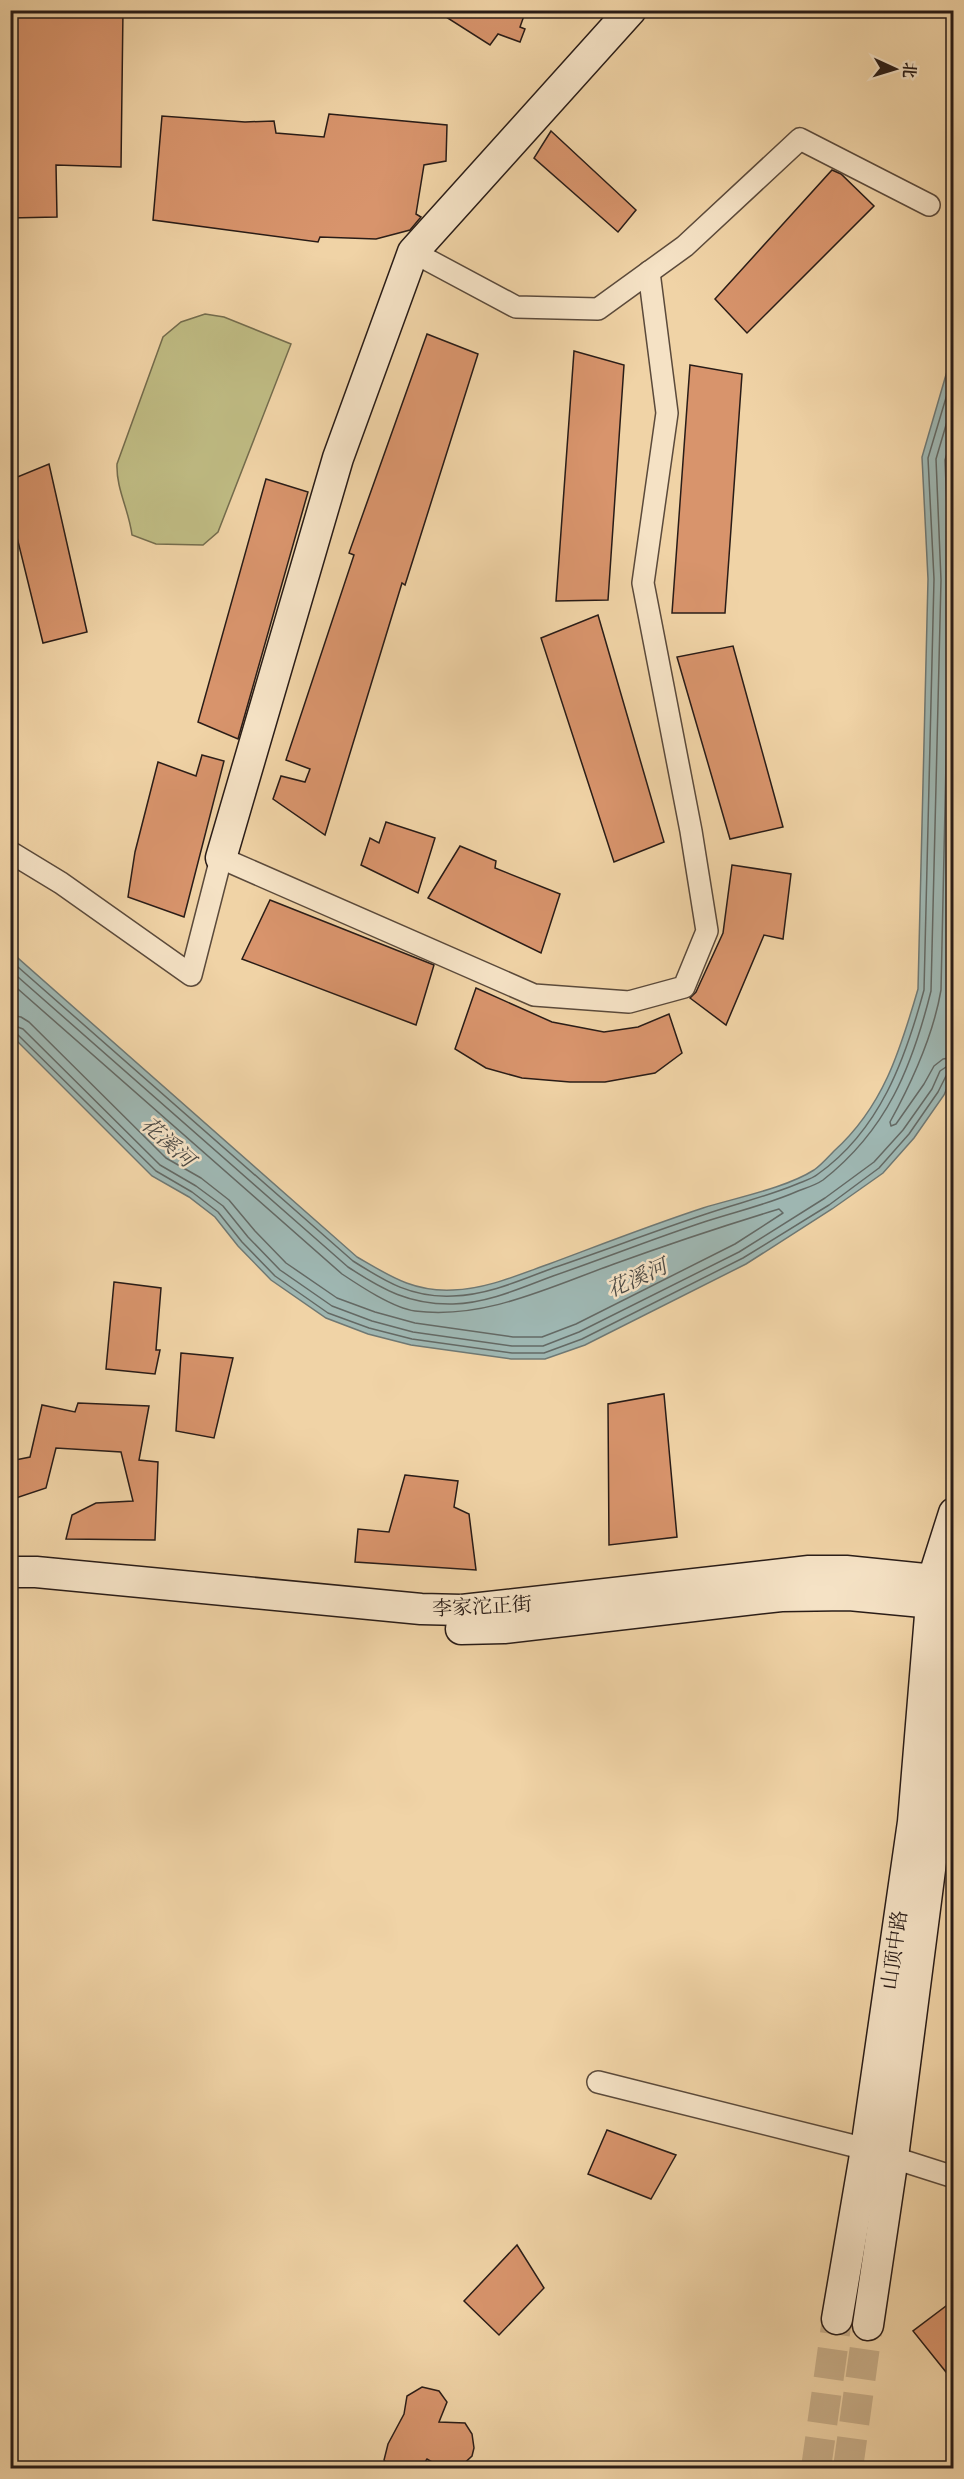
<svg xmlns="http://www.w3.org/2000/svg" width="964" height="2479" font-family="'Libre Bodoni','Noto Serif SC',serif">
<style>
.green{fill:#bfbb83;stroke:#746c4d;stroke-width:1.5}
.water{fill:#9eb6b1;stroke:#6f7873;stroke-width:1.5}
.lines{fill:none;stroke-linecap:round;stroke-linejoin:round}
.shore{stroke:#646964;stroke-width:1.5}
.building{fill:#d8946c;stroke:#291c17;stroke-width:1.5}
.secondary-tunnel{stroke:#c8ae89;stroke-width:30;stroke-dasharray:30 15;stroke-linecap:butt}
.street-casing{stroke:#5b4a3b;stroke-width:24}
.secondary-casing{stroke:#291c17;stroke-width:33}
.street{stroke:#f5e2c5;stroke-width:21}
.secondary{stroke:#f5e2c5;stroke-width:30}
.labels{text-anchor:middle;stroke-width:5;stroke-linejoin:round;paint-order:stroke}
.street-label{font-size:20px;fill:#291c17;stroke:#f5e2c5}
.water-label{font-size:21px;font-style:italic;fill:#4c4a45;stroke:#f5e2c5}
</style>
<rect width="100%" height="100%" fill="#f0d3a6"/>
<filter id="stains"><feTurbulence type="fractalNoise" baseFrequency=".00333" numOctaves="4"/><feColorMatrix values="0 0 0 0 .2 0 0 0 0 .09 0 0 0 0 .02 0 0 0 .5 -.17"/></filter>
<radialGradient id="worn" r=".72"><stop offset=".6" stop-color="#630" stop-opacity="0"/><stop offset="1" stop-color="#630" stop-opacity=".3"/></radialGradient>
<path class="green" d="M 205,314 L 224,317 L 291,344 L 218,532 L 203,545 L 156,544 L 132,535 C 129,510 116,489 117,464 L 163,337 L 181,322 Z"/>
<path class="water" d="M 953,363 L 953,1074 L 944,1095 L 914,1138 L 883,1173 L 832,1209 L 746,1264 L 585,1345 L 545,1359 L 511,1359 L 411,1345 L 368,1334 L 326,1318 L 271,1280 L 238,1246 L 215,1217 L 189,1197 L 152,1176 L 11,1035 L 11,952 L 357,1257 C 390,1276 413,1292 453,1290 C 486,1289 518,1275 549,1264 C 600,1245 651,1225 703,1208 C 735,1198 786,1188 814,1170 C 821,1165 828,1157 834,1151 C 883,1107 900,1051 918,989 L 928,579 L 922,457 L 948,368 Z"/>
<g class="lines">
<g class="shore">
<path d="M 954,430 L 945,460 L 950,580 L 941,990 C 933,1037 912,1082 890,1122 L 891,1126 L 896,1124 L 924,1084 L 934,1066 L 943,1059 L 954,1057"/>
<path d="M 10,960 L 353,1261 C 386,1282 412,1298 453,1296 C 488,1295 521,1280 553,1268 C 603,1251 652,1232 703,1215 C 734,1204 766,1197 797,1184 C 804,1181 812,1179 818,1174 C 880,1130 905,1060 924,990 L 934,579 L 928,458 L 954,371"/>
<path d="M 10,970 L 348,1267 C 383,1290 410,1305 453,1304 C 488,1303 521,1288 553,1276 C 605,1258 655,1238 707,1221 C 738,1211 769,1204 798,1191 C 806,1188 816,1185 823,1180 C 887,1130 912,1067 931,991 L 941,580 L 936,459 L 954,398"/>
<path d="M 10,982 L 342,1274 C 360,1286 393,1308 415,1311 C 484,1320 550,1287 614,1264 C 669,1244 723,1226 779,1209 L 783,1213 L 735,1244 L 576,1324 L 542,1337 L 513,1337 L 415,1323 L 375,1312 L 337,1298 L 286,1263 L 255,1231 L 229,1200 L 201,1178 L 166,1158 L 29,1022 L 21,1017 L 10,1015"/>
<polyline points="10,1024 23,1029 160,1165 196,1186 223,1206 248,1237 280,1270 332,1306 372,1321 413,1332 512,1346 543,1346 579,1332 739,1252 825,1198 874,1162 903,1130 932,1089 940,1071 946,1067 954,1066"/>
<polyline points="10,1032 17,1034 156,1171 192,1192 218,1212 242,1242 275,1276 328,1313 369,1328 412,1339 512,1353 544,1353 582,1339 743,1258 829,1205 879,1168 909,1134 938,1092 946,1076 954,1074"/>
</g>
</g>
<g class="building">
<polygon points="10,10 123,10 121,167 56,165 57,217 10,218"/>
<polygon points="435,10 526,10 520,27 525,29 520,42 498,34 490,45"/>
<polygon points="329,114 447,125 446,161 424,165 416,214 421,217 410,230 376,239 320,237 318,242 153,220 162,116 245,122 274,121 276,133 324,137"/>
<polygon points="551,131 636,210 618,232 534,158"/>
<polygon points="832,170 841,174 874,206 747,333 715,299"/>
<polygon points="427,334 478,354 405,585 402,583 325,835 273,799 281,776 305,782 310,769 286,760 354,555 349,553"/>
<polygon points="574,351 624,365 608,600 556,601"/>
<polygon points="690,365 742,374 725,613 672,613"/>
<polygon points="49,464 87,632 43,643 10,509 10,480"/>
<polygon points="266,479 308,492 238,739 198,722"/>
<polygon points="598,615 664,842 614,862 541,638"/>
<polygon points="733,646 783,827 730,839 677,657"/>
<polygon points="202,755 224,761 184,917 128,897 135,852 158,762 196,776"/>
<polygon points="386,822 435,838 418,893 361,865 370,838 379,843"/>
<polygon points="460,846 496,861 495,868 560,894 541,953 428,898"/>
<polygon points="732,865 791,874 783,939 764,935 726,1025 690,998 696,992 723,933"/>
<polygon points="270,900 434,965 416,1025 242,959"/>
<polygon points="476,988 552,1022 604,1032 638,1027 669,1014 682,1053 655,1073 605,1082 570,1082 522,1078 486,1068 455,1049"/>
<polygon points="114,1282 161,1288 156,1350 160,1350 155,1374 106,1369"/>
<polygon points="181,1353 233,1358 214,1438 176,1431"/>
<polygon points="664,1394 677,1537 609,1545 608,1404"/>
<polygon points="78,1403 149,1406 139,1460 158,1462 155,1540 66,1539 72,1515 96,1503 133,1501 121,1452 56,1448 46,1488 10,1500 10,1461 30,1457 42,1405 75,1412"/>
<polygon points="405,1475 458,1481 454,1507 469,1514 476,1570 355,1562 358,1529 389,1532"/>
<polygon points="607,2130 676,2155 651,2199 588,2174"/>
<polygon points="517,2245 544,2288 499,2335 464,2301"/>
<polygon points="954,2300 954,2382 913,2331"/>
<polygon points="422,2387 439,2391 447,2402 439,2422 465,2423 472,2434 474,2448 472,2456 460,2467 444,2469 427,2459 420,2469 391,2469 384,2460 388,2444 404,2414 407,2396"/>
</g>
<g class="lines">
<g class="secondary-tunnel">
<polyline points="816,2468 837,2319"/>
<polyline points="848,2468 868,2325"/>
</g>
<defs>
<g id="street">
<polyline points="413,252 516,307 598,309 685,246 800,139 929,205"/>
<polyline points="10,852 61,883 191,975 221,858 534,995 629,1002 684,987 707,931 691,831 643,583 667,413 649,272"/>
<polyline points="598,2082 866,2149 954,2177"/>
</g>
<g id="secondary">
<polyline points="221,858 338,458 413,252 631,10"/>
<polyline points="10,1572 36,1572 421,1609 462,1610 809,1571 846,1571 954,1582"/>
<polyline points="461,1629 504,1628 781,1596 849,1595 954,1605"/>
<polyline points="837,2319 866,2149 913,1822 933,1579 954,1513"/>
<polyline points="868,2325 893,2157 936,1823 954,1615"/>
</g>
</defs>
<use href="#street" class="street-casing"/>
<use href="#secondary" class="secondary-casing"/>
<use href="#street" class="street"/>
<use href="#secondary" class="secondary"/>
</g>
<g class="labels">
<g class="street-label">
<text transform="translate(482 1606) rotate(-3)" y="7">李家沱正街</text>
<text transform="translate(894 1950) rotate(-82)" y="7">山顶中路</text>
</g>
<g class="water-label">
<text transform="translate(168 1142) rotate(42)" y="7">花溪河</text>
<text transform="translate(637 1278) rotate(-24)" y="7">花溪河</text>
</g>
</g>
<rect width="964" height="2479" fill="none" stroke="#f0d3a6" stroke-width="36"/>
<rect x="12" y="12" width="940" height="2455" fill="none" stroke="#291c17" stroke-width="3"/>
<rect x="18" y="18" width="928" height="2443" fill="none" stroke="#291c17" stroke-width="1.5"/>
<g transform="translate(895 69) rotate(94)" stroke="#f5e2c5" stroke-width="4.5" paint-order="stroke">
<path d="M0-4.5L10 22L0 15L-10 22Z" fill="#291c17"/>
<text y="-9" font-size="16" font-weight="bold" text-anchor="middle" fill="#291c17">北</text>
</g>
<rect width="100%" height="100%" filter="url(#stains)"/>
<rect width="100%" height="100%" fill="url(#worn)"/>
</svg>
